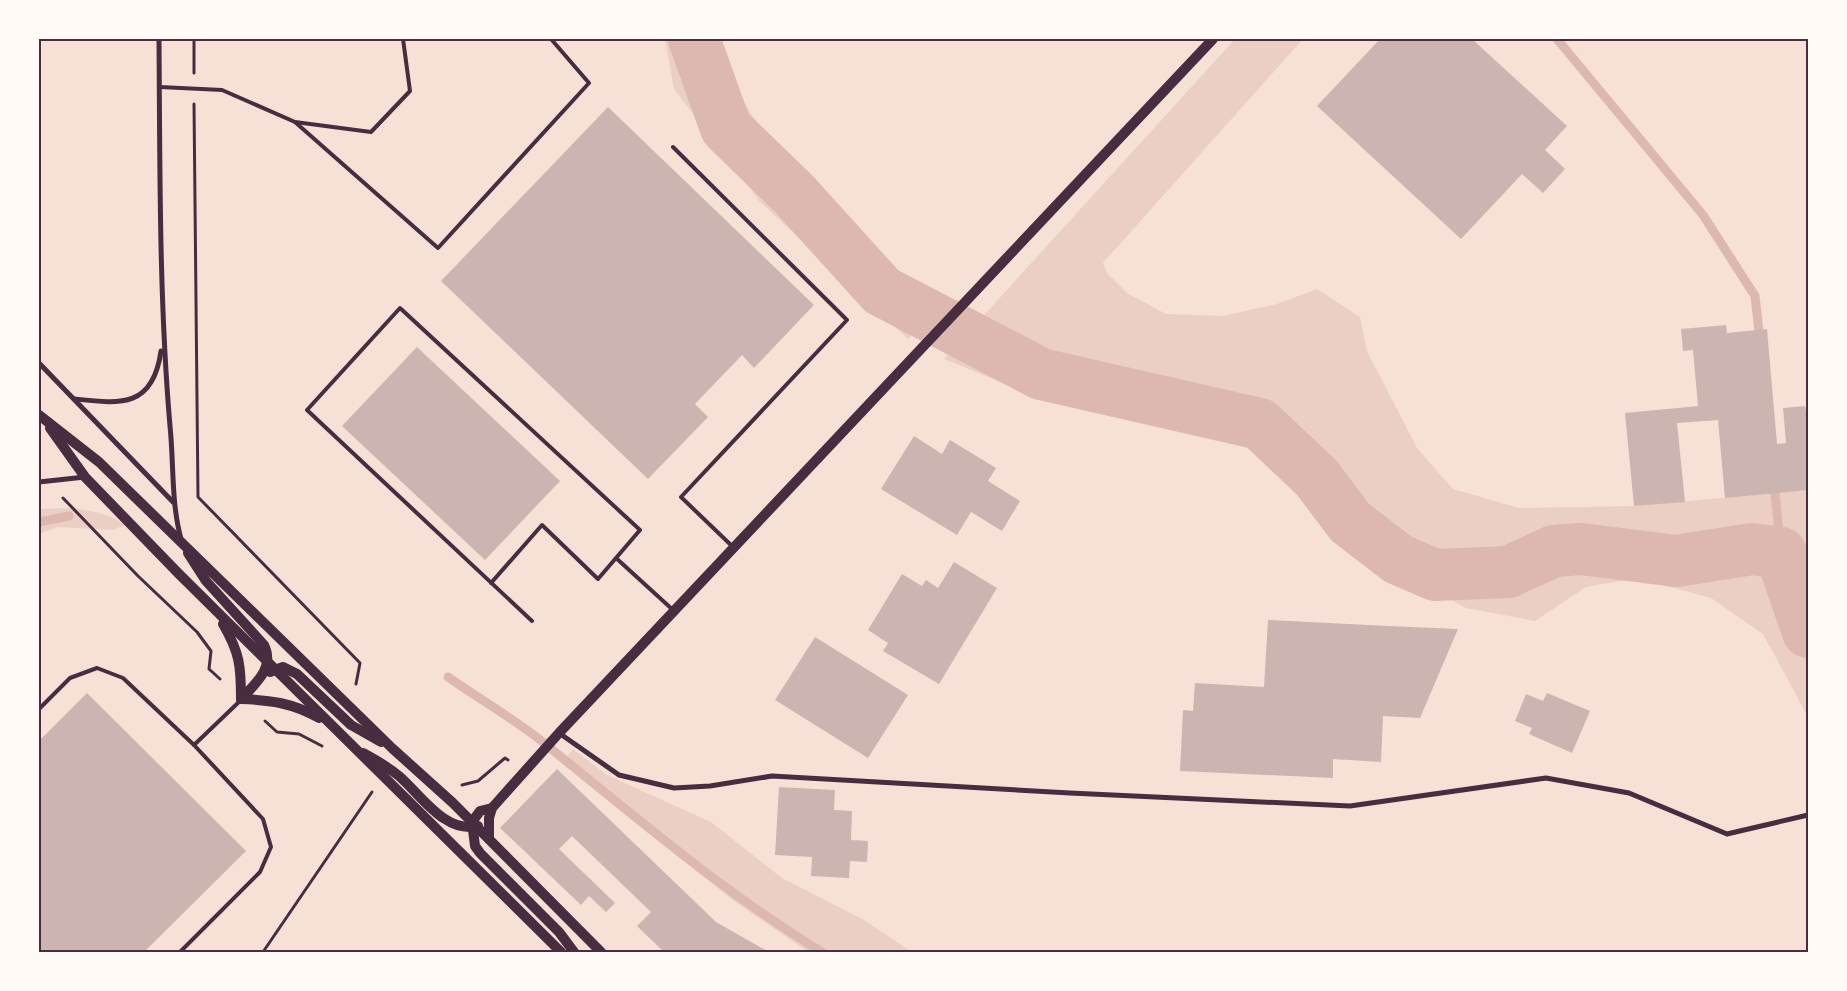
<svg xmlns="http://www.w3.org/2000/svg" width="1847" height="991" font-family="Mulish,sans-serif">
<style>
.green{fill:#ebcfc5}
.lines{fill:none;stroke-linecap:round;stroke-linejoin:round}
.stream{stroke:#dcb8b0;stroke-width:9}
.river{stroke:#dcb8b0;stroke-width:52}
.building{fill:#ccb4b1}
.path{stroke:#4a2c40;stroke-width:3}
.service{stroke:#4a2c40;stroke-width:4}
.minor{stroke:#4a2c40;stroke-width:5}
.secondary{stroke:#4a2c40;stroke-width:10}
.neatline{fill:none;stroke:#4a2c40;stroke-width:2}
</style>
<rect width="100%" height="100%" fill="#f7e1d7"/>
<g class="green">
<polygon points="665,39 719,39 742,99 775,153 851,224 936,310 908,339 760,202 674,89"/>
<polygon points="1235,39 1303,39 1103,263 1107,273 1127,293 1166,314 1223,316 1277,304 1317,289 1360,317 1367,351 1417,448 1453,489 1519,508 1634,506 1808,490 1808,717 1763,634 1711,598 1637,578 1586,587 1535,621 1466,608 1334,538 1270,447 1254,438 1174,408 1064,403 1042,399 944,359"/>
<path d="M 39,509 C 69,507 100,508 126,525 L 113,530 L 57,527 L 39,534 Z"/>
<polygon points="573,749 607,775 711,822 782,878 864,920 912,952 808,952 734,901 562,763"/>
</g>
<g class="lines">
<g class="stream">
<polyline points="1557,39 1703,215 1755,296 1760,340"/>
<polyline points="1774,483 1781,553"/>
<polyline points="39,522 69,516"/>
<path d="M 448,677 C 478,698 511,717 539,739 C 631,813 721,891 822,952"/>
</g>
<polyline class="river" points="694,39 726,128 794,194 882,291 1041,374 1260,424 1317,478 1350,522 1398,559 1435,575 1508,572 1554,551 1581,549 1676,561 1752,549 1781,553 1808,632"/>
</g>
<g class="building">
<polygon points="1380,39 1472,39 1567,126 1545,150 1565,169 1543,193 1522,174 1461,239 1317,106"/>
<polygon points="608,107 814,305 754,368 742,355 695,404 708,417 648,479 441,281"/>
<polygon points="1726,325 1727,333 1767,329 1777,444 1786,443 1783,408 1805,406 1808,420 1808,490 1725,498 1718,420 1677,423 1685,502 1634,506 1625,413 1698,406 1693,350 1683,351 1681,329"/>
<polygon points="417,347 560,481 485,560 342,426"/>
<polygon points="914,436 942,454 950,440 996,468 988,481 1020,501 1002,531 971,512 957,535 881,489"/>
<polygon points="954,562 997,588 939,684 883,651 888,643 868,630 902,574 922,586 926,580 938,588"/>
<polygon points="1268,620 1388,626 1458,629 1420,718 1383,716 1381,762 1333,759 1333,778 1180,771 1183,710 1193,711 1195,683 1264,687"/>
<polygon points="815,637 908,695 868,758 775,700"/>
<polygon points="87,693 246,851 144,952 39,952 39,741"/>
<polygon points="1547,693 1590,711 1572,753 1529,734 1532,728 1515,721 1526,694 1543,701"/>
<polygon points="557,769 716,922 769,952 664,952 637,926 651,912 572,836 559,849 615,903 606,912 589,896 581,905 500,828"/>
<polygon points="779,787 835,790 834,810 852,811 851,840 868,841 867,862 850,861 849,878 811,876 812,857 775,855"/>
</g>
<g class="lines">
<g class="path">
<polyline points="194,39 194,73"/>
<polyline points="194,104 198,497 360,663 356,684"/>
<polyline points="63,498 138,576 197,632 211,651 209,669 220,679"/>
<polyline points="265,721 277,732 299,734 322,746"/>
<polyline points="462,785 478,781 505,758 508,760"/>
<polyline points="263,952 372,792"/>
</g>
<g class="service">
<polyline points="160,87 222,90 295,122 371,132 410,91 403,39"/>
<polyline points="295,122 438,248 589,83 551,39"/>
<polyline points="673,147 847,320 681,497 732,546"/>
<polyline points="616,558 673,610"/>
<polyline points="491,583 542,525 598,579 640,530 400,308 307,410 532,621"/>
<polyline points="39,709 70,678 97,668 123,678 194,745 263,819 271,847 260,872 180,952"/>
<polyline points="194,745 241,700"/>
</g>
<g class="minor">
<path d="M 159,39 C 160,168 159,298 170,426 C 174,465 171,502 181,539"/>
<polyline points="39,363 173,502"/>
<path d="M 75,399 C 121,404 153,408 161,351"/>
<polyline points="39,482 85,477"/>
<polyline points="559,733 619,775 674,788 710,786 772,776 1070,793 1350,806 1546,778 1629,793 1727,834 1808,815"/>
</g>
<g class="secondary">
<polyline points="39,415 99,462 393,749 453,803 601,952"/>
<polyline points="50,428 85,477 178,573 561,952"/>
<path d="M 188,553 L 206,581 L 264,645 C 275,668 256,683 241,699"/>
<path d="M 223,624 C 240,653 241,667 241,699"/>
<polyline points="270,672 283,667 297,674 351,725 381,742"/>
<path d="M 241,699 C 270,700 293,703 319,718"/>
<path d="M 363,753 C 376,760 388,767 399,776 C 421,795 445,834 478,826"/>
<polyline points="492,808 480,811 472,822 475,846 480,853 559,932 574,952"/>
<polyline points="489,839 489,818 492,808 559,733 1213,39"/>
</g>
</g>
<rect width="1847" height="991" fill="none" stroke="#fffaf5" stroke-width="80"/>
<rect x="40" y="40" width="1767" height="911" class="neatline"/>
</svg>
